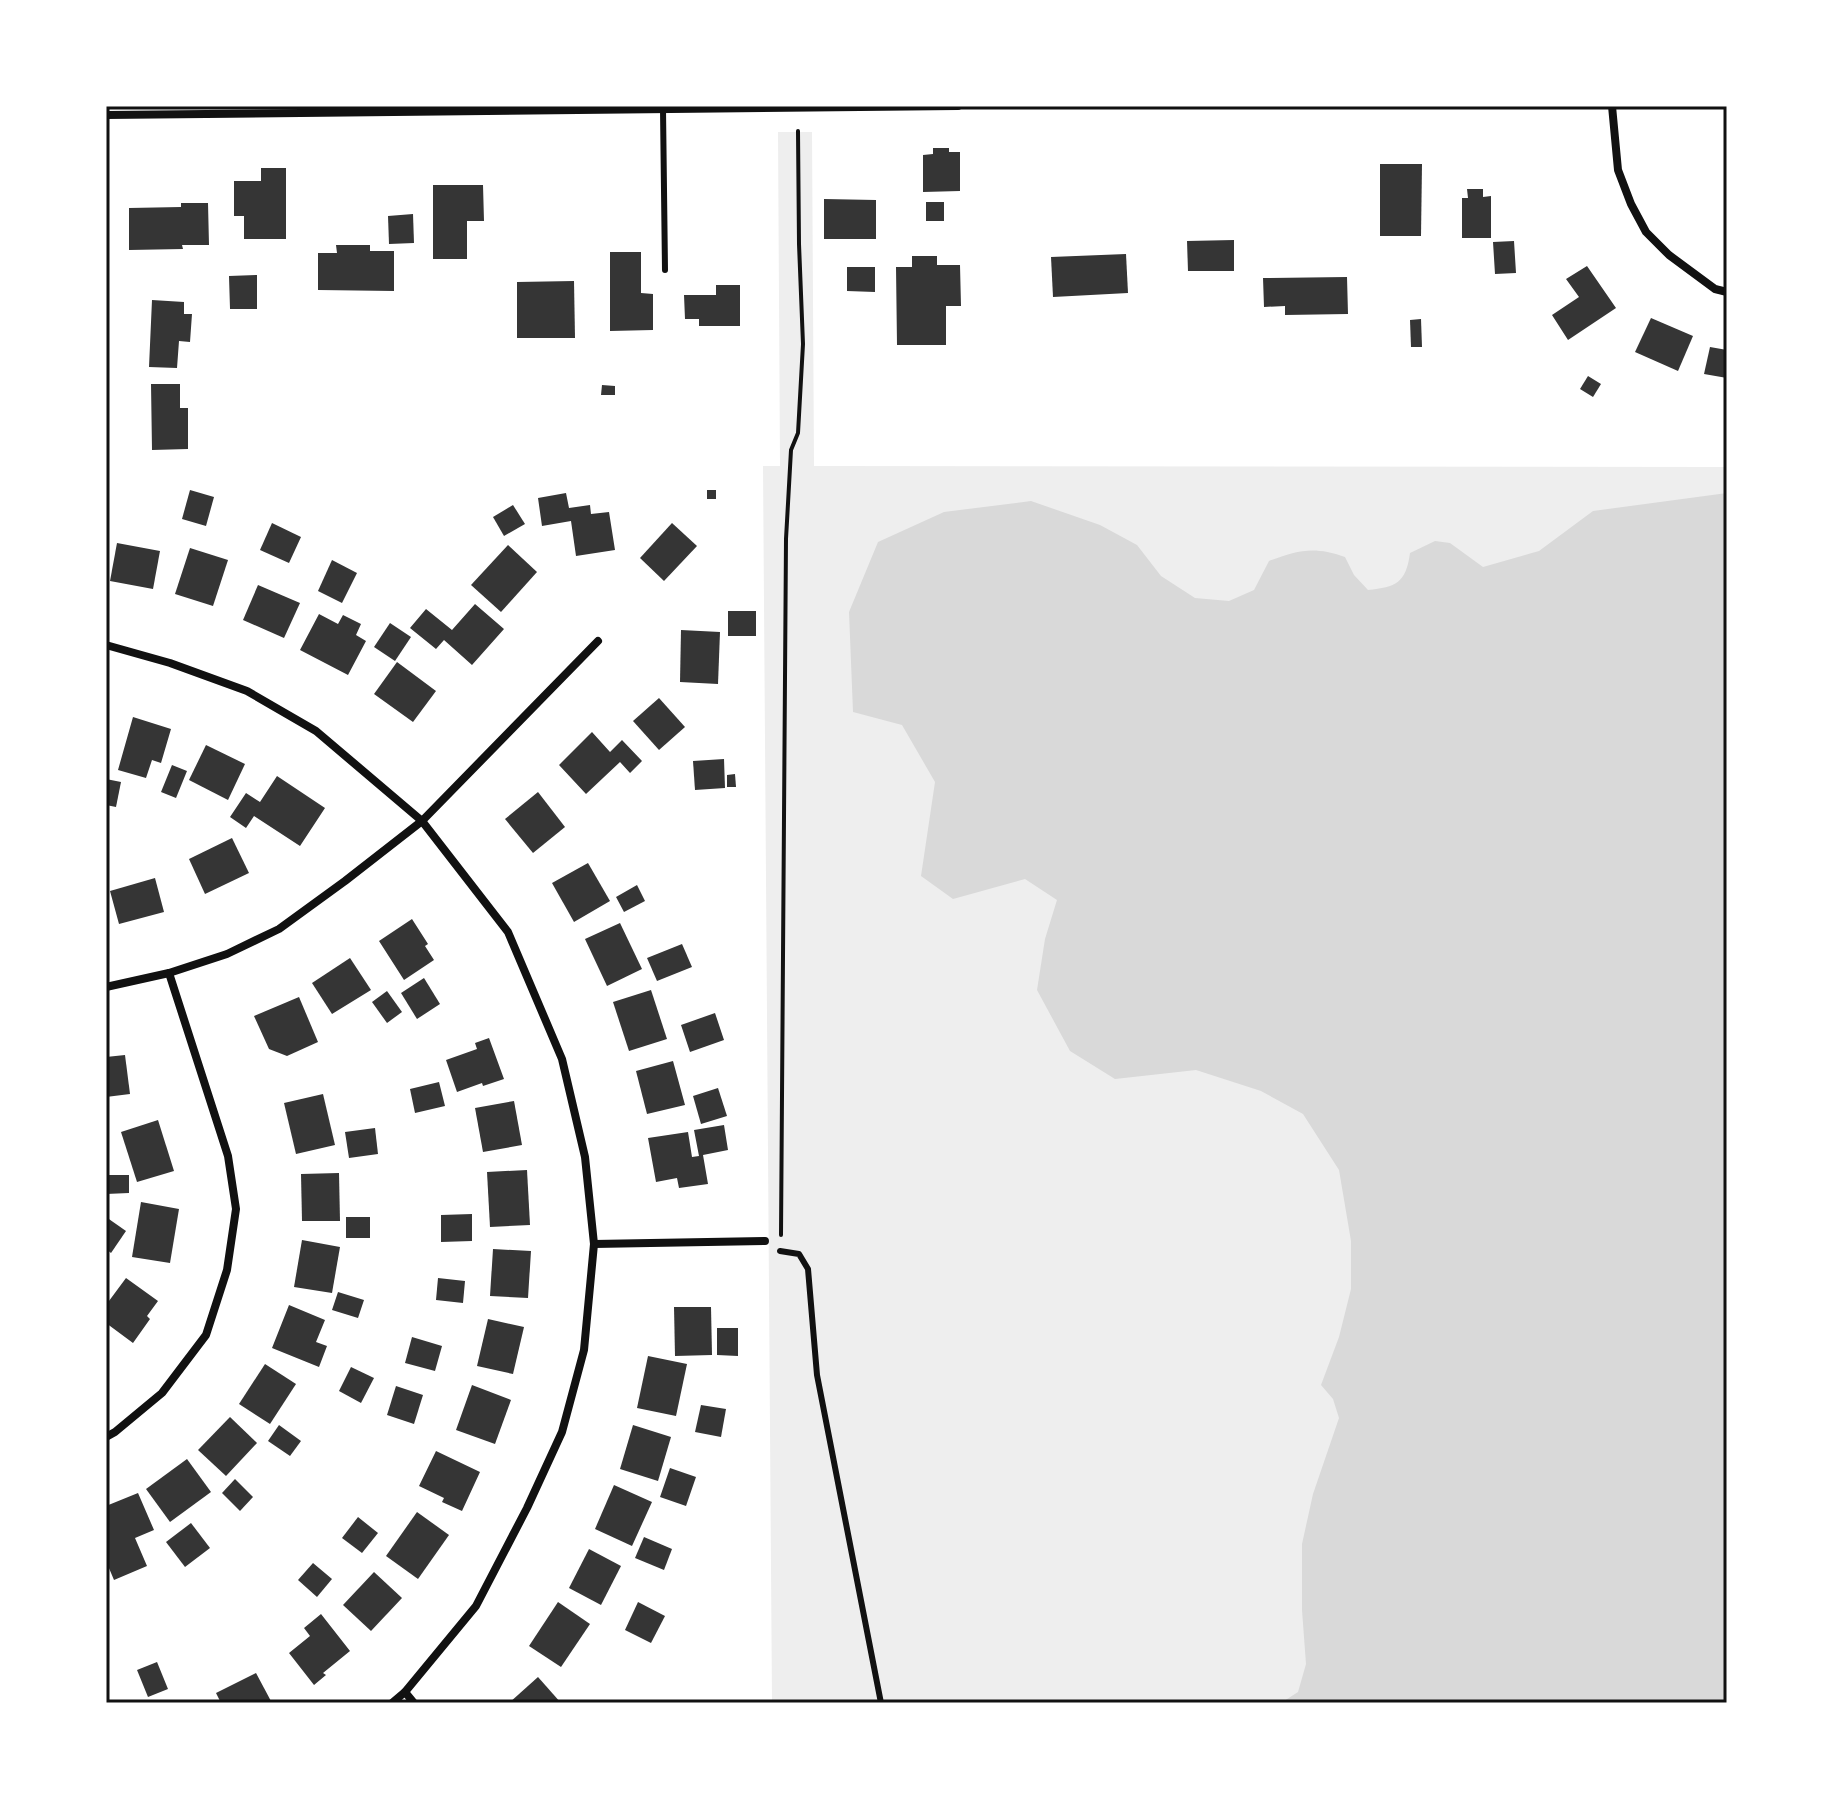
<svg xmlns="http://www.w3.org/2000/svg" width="1833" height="1809" font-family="'Nunito Sans',sans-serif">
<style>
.green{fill:#eee}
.water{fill:#d9d9d9}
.building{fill:#353535}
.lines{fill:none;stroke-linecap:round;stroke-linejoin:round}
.path{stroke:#111;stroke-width:4}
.service{stroke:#111;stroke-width:6}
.minor{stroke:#111;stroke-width:8}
.neatline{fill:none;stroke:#111;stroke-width:3}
</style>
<rect width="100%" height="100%" fill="#fff"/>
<polygon class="green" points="778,132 812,132 814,466 1727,467 1727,1703 772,1703 763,466 780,466"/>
<path class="water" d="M 1727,493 L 1727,1703 L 1281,1703 L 1298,1692 L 1306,1664 L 1302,1610 L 1302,1544 L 1313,1494 L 1339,1418 L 1333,1399 L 1321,1385 L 1339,1337 L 1351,1289 L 1351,1241 L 1339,1170 L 1303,1114 L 1261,1091 L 1196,1070 L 1115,1079 L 1070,1051 L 1037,990 L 1045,939 L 1057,900 L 1025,879 L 953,899 L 921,876 L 935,782 L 902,725 L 853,712 L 849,612 L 878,542 L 944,512 L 1031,501 L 1100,525 L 1137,545 L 1161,576 L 1195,598 L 1229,601 L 1254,590 L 1269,561 C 1298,550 1314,546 1345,557 L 1354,575 L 1368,590 C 1396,587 1406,583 1410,553 L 1435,541 L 1450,543 L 1483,567 L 1539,551 L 1593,511 Z"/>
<g class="building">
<polygon points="933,148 949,148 949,152 960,152 960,191 923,192 923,155 933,154"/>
<polygon points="1380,164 1422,164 1421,236 1380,236"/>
<polygon points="261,168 286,168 286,239 244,239 244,216 234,216 234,181 261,181"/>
<polygon points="433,185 483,185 484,221 467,221 467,259 433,259"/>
<polygon points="1467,189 1483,189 1483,197 1491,196 1491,238 1462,238 1462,198 1468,198"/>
<polygon points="824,199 876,200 876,239 824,239"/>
<rect x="926" y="202" width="18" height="19"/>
<polygon points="181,203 208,203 209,245 182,245 183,249 129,250 129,208 181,207"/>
<polygon points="413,214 414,243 389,244 388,216"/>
<polygon points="1234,240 1234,271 1188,271 1187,241"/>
<polygon points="1514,241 1516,273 1495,274 1493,242"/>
<polygon points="336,245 370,245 370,251 394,251 394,291 318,290 318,253 337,253"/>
<polygon points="610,252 641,252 641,293 653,294 653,330 610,331"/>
<polygon points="1126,254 1128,293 1053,297 1051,257"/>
<polygon points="912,256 937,256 937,265 960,265 961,306 946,306 946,345 897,345 896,267 912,267"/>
<polygon points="1587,266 1616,308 1568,340 1552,315 1579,297 1566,279"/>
<polygon points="847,267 875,267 875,292 847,291"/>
<polygon points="257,275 257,309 230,309 229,276"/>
<polygon points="1347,277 1348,314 1285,315 1285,306 1264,307 1263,278"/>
<polygon points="574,281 575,338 517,338 517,282"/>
<polygon points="716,285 740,285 740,326 699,326 699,319 685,319 684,295 716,295"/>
<polygon points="152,300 184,302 184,314 192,314 190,342 179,341 177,368 149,367"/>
<polygon points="1651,318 1693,336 1678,371 1635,352"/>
<polygon points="1421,319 1422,347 1411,347 1410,320"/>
<polygon points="1710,347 1727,350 1727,378 1704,374"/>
<polygon points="1588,376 1601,384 1593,397 1580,389"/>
<polygon points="151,384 180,384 180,408 188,408 188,449 152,450"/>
<polygon points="602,385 615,386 615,395 601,395"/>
<polygon points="190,490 214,497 206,526 182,519"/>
<rect x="707" y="490" width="9" height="9"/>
<polygon points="566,493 569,508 590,505 591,514 609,512 615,550 576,556 571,521 542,526 538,498"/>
<polygon points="513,505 525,524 504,536 493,517"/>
<polygon points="272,523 301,537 289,563 260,550"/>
<polygon points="672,523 697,546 664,581 640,558"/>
<polygon points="117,543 160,551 153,589 110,581"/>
<polygon points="508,545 537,572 501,612 471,585"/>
<polygon points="190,548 228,560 213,606 175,594"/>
<polygon points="332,560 357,573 342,603 318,591"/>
<polygon points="258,585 300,603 284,638 243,620"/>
<polygon points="475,604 504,629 472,665 444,640 436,649 410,628 426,609 452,630"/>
<rect x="728" y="611" width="28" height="25"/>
<polygon points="319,614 338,624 343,615 361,624 356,635 366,641 348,675 300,650"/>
<polygon points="390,623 411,637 395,661 374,647"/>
<polygon points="681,630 720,632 718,684 680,682"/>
<polygon points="397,662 436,691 413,722 374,694"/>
<polygon points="659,698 685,727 659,750 633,721"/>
<polygon points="133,717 171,729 161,763 152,760 146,778 118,770"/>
<polygon points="592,732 610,752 622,740 642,761 630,773 620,762 586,794 559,765"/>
<polygon points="206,745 245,764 228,800 189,780"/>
<polygon points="724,759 725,788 695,790 693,761"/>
<polygon points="172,765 187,771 176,798 161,792"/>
<polygon points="735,774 736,787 727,787 727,775"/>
<polygon points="277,776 325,808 300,846 254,816 246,828 230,817 246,793 260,802"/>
<polygon points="106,779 121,782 116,807 106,805"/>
<polygon points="538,792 565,827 533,853 505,819"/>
<polygon points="232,838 249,873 205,894 189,859"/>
<polygon points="588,863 610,901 574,922 552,883"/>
<polygon points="155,878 164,912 119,924 110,891"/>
<polygon points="637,885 645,901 624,912 616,897"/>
<polygon points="412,919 428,944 425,946 434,960 404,980 379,941"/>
<polygon points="620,923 642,969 607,986 585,939"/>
<polygon points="682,944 692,967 657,981 647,958"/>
<polygon points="350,958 371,990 332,1014 312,983"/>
<polygon points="424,978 440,1004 417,1019 401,993"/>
<polygon points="651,990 667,1039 629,1051 613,1002"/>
<polygon points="387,991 402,1012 387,1023 372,1002"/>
<polygon points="299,997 318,1042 287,1056 269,1049 254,1016"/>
<polygon points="715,1013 724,1040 690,1052 681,1025"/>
<polygon points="489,1038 504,1079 483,1086 482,1083 457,1092 446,1060 477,1049 475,1043"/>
<polygon points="125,1055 130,1094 106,1097 106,1057"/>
<polygon points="673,1061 685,1105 647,1114 636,1071"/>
<polygon points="439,1082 445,1106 415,1113 410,1089"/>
<polygon points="718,1088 727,1116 701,1124 693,1096"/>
<polygon points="323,1094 335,1145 296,1154 284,1103"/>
<polygon points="514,1101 522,1145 483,1152 475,1108"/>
<polygon points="158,1120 174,1171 137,1182 121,1132"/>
<polygon points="724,1125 728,1150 703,1155 708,1184 679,1188 677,1178 656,1182 648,1138 688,1132 692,1157 699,1156 694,1130"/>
<polygon points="375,1128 378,1154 349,1158 345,1132"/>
<polygon points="527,1170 530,1225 490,1227 487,1172"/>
<polygon points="339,1173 340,1221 302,1221 301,1174"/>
<polygon points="106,1175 129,1175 129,1193 106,1194"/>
<polygon points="141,1202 179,1209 170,1263 132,1257"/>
<polygon points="472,1214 472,1241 441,1242 441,1215"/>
<polygon points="106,1217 126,1231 111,1253 106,1249"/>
<rect x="346" y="1217" width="24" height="21"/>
<polygon points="302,1240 340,1247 332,1293 294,1287"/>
<polygon points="493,1249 531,1251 528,1298 490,1296"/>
<polygon points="126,1278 158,1301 147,1316 150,1319 133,1343 106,1323 106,1305"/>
<polygon points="438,1278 465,1281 463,1303 436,1300"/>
<polygon points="338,1292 364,1300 358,1318 332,1310"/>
<polygon points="289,1305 325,1320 316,1342 327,1346 319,1367 272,1348"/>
<polygon points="674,1307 711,1307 712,1355 675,1356"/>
<polygon points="488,1319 524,1327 513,1374 477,1366"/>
<polygon points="717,1328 738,1328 738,1356 717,1355"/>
<polygon points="412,1337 442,1346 435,1371 405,1363"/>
<polygon points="648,1356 687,1364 676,1416 637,1408"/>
<polygon points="265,1364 296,1384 270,1424 239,1404"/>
<polygon points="351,1367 374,1378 361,1403 339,1391"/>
<polygon points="472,1385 511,1400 495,1444 456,1430"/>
<polygon points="396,1386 423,1395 414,1424 387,1415"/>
<polygon points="701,1405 726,1409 721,1437 695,1432"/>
<polygon points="230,1417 257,1443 226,1476 198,1450"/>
<polygon points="279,1425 301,1441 290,1456 268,1441"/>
<polygon points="633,1425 671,1437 658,1481 620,1469"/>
<polygon points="436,1451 480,1472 462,1511 442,1502 444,1498 419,1486"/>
<polygon points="187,1459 211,1492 170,1522 146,1489"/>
<polygon points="670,1468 696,1477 686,1506 660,1497"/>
<polygon points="235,1479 253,1497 240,1511 222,1493"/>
<polygon points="614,1485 652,1502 632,1546 595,1529"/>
<polygon points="138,1493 154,1530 135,1538 147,1566 114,1580 106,1561 106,1506"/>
<polygon points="417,1512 449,1535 418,1579 386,1556"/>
<polygon points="358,1517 378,1533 362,1553 342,1538"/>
<polygon points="191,1523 210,1548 185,1567 166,1542"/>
<polygon points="644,1537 672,1549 664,1570 635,1558"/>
<polygon points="589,1549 621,1566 601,1605 569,1588"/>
<polygon points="313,1563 332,1579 317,1597 298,1580"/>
<polygon points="374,1572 402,1598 371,1631 343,1605"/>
<polygon points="558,1602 590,1624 561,1667 529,1646"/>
<polygon points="638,1602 665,1616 651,1643 625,1630"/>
<polygon points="321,1614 350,1651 323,1673 326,1675 314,1685 289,1653 310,1636 304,1628"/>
<polygon points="157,1662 168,1689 148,1697 137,1670"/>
<polygon points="256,1673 272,1703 221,1703 216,1693"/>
<polygon points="538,1677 561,1703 509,1703"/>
</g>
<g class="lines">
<polyline class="path" points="781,1235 786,539 791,450 798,433 803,344 799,244 798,131"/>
<g class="service">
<polyline points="663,109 665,270"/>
<polyline points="780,1251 799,1254 808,1269 817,1375 881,1703"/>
</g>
<g class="minor">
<polyline points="1612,106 1618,170 1631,204 1646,232 1669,255 1715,289 1727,292"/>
<polyline points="106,115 958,106"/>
<polyline points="106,645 170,663 247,691 316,731 422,821 508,932 562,1059 585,1157 594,1244 584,1350 562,1432 527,1508 476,1606 405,1692 392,1703"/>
<polyline points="106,987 169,973 227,954 279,929 345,881 422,821 598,641"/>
<polyline points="594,1244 765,1241"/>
<polyline points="106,1437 115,1432 162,1393 206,1335 227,1270 236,1209 228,1156 169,973"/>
<polyline points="405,1692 414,1703"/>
</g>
</g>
<rect width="1833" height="1809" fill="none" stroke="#ffffff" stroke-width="216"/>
<rect x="108" y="108" width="1617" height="1593" class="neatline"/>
</svg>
